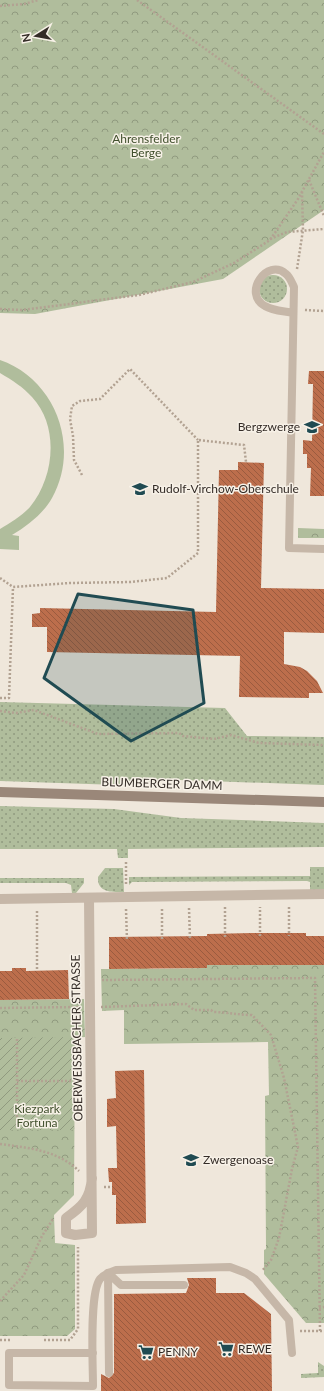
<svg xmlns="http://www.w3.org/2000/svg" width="324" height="1391" font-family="Lato,sans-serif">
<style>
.grass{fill:url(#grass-dots)}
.park{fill:url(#park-crowns)}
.garden{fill:url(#garden-furrows)}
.pitch{fill:#b0bd9c}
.building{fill:url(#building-back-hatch)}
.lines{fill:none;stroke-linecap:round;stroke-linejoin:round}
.path{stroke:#b2a292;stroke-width:2.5;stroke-dasharray:2 2;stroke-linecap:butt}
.service{stroke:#c6b7a8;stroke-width:8}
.minor{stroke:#c6b7a8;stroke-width:10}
.secondary{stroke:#9a8779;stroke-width:10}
.marked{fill:#204b52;fill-opacity:0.2;stroke:#204b52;stroke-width:3;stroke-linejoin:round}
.labels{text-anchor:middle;stroke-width:3;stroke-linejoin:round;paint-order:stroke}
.park-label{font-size:12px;fill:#41502d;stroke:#f7f1e7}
.poi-label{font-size:12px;fill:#342c27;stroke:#f7f1e7;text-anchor:start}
.street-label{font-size:12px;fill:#342c27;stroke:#f7f1e7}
</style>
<defs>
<pattern id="grass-dots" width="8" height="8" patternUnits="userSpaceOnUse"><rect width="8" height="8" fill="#b0bd9c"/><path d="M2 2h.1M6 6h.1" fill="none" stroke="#909a7f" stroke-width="1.8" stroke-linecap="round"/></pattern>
<pattern id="park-crowns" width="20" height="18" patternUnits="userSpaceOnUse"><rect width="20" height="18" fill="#b0bd9c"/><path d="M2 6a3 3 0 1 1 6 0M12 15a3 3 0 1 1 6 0" fill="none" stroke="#909a7f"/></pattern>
<pattern id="garden-furrows" width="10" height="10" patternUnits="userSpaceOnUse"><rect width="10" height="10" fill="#b0bd9c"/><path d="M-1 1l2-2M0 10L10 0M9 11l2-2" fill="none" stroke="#909a7f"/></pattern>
<pattern id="building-back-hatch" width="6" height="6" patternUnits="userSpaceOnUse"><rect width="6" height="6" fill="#bc6e4c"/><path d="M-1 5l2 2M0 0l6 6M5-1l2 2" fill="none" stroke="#9a5b3f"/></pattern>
</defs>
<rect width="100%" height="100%" fill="#efe7db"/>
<g class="grass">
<circle cx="273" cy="289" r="14"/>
<polygon points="0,702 225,708 247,736 324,737 324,785 179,780 118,785 0,781"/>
<polygon points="0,806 114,809 181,818 324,823 324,847 128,849 128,858 118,858 117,849 0,849"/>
<polygon points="310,867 324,867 324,890 310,891 310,882 307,881 136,882 132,882 129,885 129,877 310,876"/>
<path d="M 105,868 L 123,868 L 124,892 C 112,892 97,893 98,877 Z"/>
<polygon points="0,878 84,878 84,883 76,893 72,893 71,885 66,883 0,883"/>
<polygon points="318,1362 324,1366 324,1377 301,1378 301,1374 318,1373"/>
</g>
<g class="park">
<polygon points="0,0 324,0 324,210 223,279 35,314 0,313"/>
<polygon points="298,528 324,529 324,538 298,538"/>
<polygon points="319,959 319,965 324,965 324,1323 306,1323 264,1274 264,1250 266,1249 265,1096 269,1095 268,1042 124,1044 124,1010 102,1011 101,969 138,969 138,966 151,969 207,968 207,965 236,965 249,962 250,965 306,965"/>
<polygon points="84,999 85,1037 75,1038 74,1195 54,1215 55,1243 75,1245 75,1329 67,1336 0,1336 0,1000"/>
</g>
<polygon class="garden" points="73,1037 74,1130 0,1130 0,1038"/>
<path class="pitch" d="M 0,360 C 55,379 81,446 52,498 C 43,514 27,526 12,535 L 19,536 L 19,550 L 0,549 L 0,529 C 10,523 22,516 30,507 C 54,478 60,427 32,397 C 23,387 12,380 0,373 Z"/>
<g class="building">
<polygon points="309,371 324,371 324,496 310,496 311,468 307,468 307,454 303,454 303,440 312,441 313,384 308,384"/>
<polygon points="238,462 264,463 261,588 324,589 324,633 284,632 284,664 300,667 307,671 317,681 323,693 309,693 309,698 239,697 240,656 47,652 47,627 32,627 32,614 40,613 40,608 216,612 219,470 238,470"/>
<polygon points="252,933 306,933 306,936 324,936 324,965 207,965 207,968 109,969 109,937 207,936 207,934"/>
<polygon points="12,968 26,968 26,971 68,970 69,999 0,1000 0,971 12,971"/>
<polygon points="144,1070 146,1223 116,1224 116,1195 112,1195 112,1182 109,1182 108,1168 117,1168 116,1126 107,1127 107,1099 116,1098 115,1071"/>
<polygon points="187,1278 216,1278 216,1293 244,1293 271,1314 272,1391 101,1391 101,1374 109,1378 114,1373 114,1294 186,1293 189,1285"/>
</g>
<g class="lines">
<g class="path">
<polyline points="137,0 324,134"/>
<polyline points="0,6 24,4 38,0"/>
<polyline points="309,180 324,216"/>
<polyline points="270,239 287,232 324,229"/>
<polyline points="297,269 303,230 302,192"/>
<polyline points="0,309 22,310 139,295 193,282 234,263 270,240 298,199 324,152"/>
<polyline points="305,310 324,311"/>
<polyline points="82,475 74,460 73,436 70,419 72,406 80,401 100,399 130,369 198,440"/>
<polyline points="0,578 13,587 70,583 131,582 167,578 198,553 198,440 244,445 246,462"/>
<polyline points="0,698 9,698 13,587"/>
<polyline points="0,711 16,713 34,710 98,734 179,733 183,736 214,739 231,735 259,743 324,745"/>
<polyline points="126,862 126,886"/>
<polyline points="289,907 289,936"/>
<polyline points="189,908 190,940"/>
<polyline points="126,909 127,941"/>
<polyline points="162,909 162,940"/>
<polyline points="37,911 37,971"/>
<polyline points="260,936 260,907"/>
<polyline points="225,937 225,907"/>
<polyline points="102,980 315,978 320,1331 300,1331"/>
<path d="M 101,1007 L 186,1004 L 194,1010 L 211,1010 L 213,1012 C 227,1012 238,1015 252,1015 L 271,1035 L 284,1078 L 298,1147 L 292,1169 L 279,1238 L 271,1260 L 262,1271"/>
<polyline points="0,1008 78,1007"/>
<polyline points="17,1039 17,1128"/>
<polyline points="17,1081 78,1081"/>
<path d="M 0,1144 C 29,1148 57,1150 79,1171"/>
<polyline points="104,1187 110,1187"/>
<polyline points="0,1301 24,1275 42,1236 53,1219"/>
<polyline points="319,1308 324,1307"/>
<polyline points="320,1331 324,1331"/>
<polyline points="0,1340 11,1340"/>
<polyline points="44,1340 70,1340 78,1329 78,1247"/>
</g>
<g class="service">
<path d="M 293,313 C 284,311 273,311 265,306 C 242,294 267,257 286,274 C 290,277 292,283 294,287 L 289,548 L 324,549"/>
<polyline points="108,1273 109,1373"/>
<polyline points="108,1273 121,1285 184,1285"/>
<path d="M 93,1353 L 9,1353 L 9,1385 L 93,1386 C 93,1365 89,1293 100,1279 C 104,1274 110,1272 116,1270 L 230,1267 L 246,1273 L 255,1279 L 289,1320 L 292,1353"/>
</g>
<g class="minor">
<path d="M 89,898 L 92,1233 L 75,1235 L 66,1233 L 66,1218 C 83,1206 90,1199 92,1178"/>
<polyline points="0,899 324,894"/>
</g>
<polyline class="secondary" points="0,792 324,802"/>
</g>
<path class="marked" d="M 78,594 L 193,610 L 204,703 L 131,741 L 44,678 Z"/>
<defs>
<symbol id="school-bare" viewBox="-9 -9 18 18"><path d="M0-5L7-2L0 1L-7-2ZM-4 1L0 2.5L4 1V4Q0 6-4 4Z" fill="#204b52" stroke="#f7f1e7" stroke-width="2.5" paint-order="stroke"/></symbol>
<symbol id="supermarket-bare" viewBox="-9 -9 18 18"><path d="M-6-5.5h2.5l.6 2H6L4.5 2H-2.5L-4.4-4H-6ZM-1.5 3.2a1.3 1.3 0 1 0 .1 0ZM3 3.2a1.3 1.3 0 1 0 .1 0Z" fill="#204b52" stroke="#f7f1e7" stroke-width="2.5" paint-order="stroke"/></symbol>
</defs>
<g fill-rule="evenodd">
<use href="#school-bare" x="301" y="416" width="22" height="22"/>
<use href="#school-bare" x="129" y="478" width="22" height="22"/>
<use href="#school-bare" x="180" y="1149" width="22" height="22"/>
<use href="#supermarket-bare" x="215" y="1338" width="22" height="22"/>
<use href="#supermarket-bare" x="135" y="1341" width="22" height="22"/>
</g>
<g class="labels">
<g class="park-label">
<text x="146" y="143">Ahrensfelder<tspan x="146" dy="14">Berge</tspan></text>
<text x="37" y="1113">Kiezpark<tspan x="37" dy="14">Fortuna</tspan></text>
</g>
<g class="poi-label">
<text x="300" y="431" text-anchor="end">Bergzwerge</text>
<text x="152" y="493">Rudolf-Virchow-Oberschule</text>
<text x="203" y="1164">Zwergenoase</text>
<text x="238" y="1353">REWE</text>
<text x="158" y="1356">PENNY</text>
</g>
<g class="street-label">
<text transform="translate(162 784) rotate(2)" y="4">BLUMBERGER DAMM</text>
<text transform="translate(77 1038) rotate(-91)" y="4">OBERWEISSBACHER STRASSE</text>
</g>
</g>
<g transform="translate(36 36) rotate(259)" stroke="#f7f1e7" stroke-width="3" paint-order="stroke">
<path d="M0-3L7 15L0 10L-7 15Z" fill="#342c27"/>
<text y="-6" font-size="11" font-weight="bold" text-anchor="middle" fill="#342c27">N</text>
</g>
</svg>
